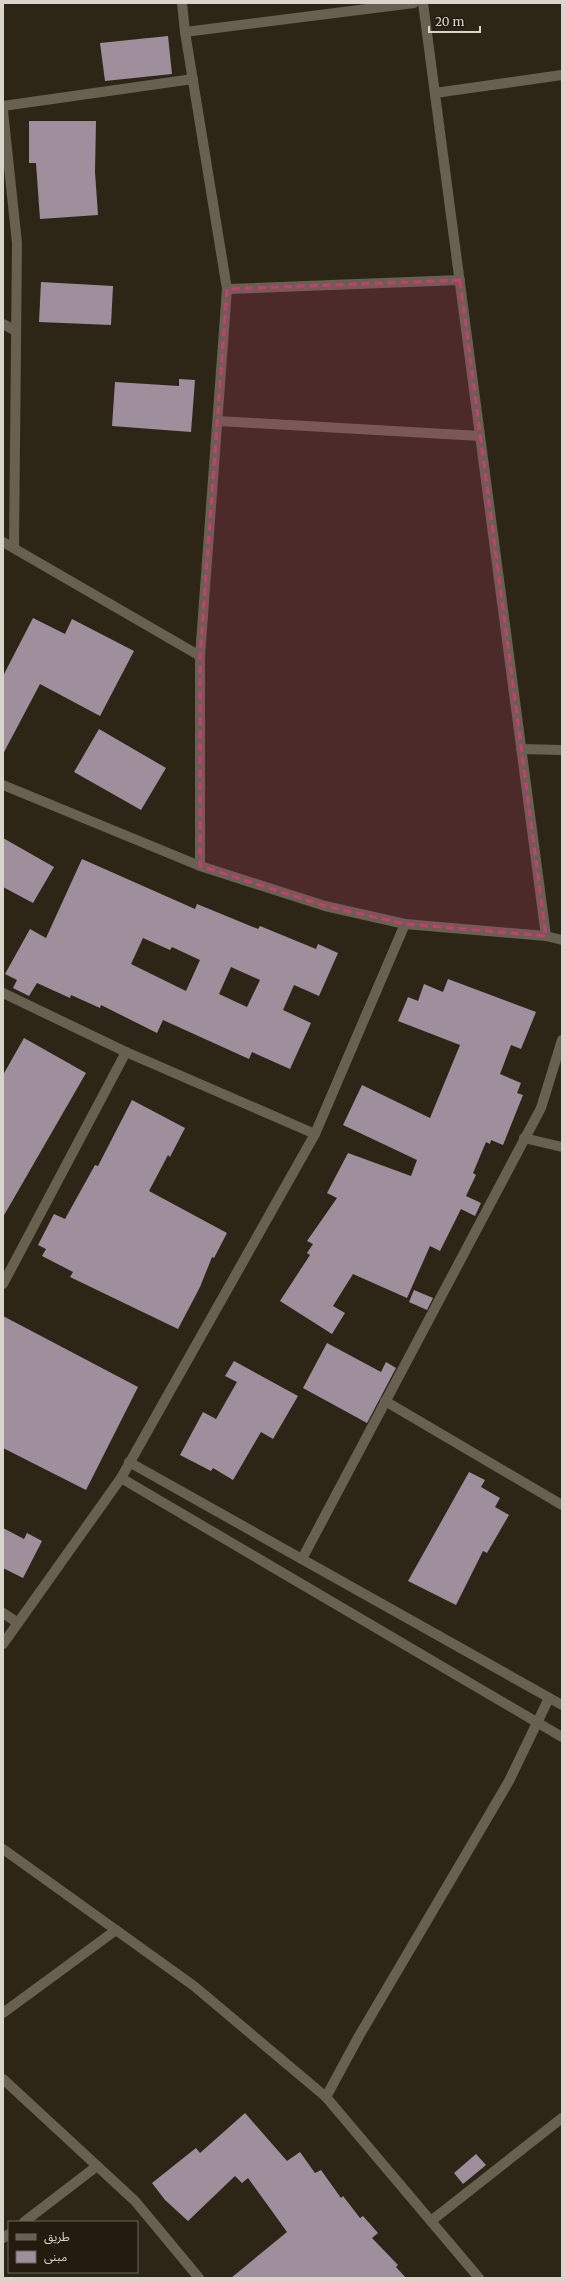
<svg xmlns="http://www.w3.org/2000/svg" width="565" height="2281" font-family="Merriweather,'Noto Sans Arabic',serif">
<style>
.building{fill:#9f8f9c;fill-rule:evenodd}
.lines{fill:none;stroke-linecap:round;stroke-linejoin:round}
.minor{stroke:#686050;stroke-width:10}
.marked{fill:#c73e72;fill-opacity:0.2;stroke:#c73e72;stroke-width:3;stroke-dasharray:8 5;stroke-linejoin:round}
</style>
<rect width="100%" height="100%" fill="#2d2617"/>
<g class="building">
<polygon points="168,36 172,74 105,81 100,43"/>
<polygon points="29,121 96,121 95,172 98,215 40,219 36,163 29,163"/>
<polygon points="41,282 113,286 111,325 39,322"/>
<polygon points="179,379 195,380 191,432 112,426 115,382 179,386"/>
<polygon points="33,618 65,634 72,619 134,651 100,716 40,684 3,754 3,676"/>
<polygon points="99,729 166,768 141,810 74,772"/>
<polygon points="3,838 54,867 33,903 3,887"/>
<path d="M 82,859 L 195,909 L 197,904 L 258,929 L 260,926 L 316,949 L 318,944 L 338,953 L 319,996 L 294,985 L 283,1010 L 311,1023 L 290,1069 L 252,1052 L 249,1059 L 163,1020 L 157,1033 L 101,1005 L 100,1008 L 71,995 L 70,998 L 37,983 L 29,996 L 13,988 L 17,980 L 5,974 L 30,929 L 46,938 ZM 143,938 L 170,950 L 172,947 L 200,960 L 186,991 L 131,964 ZM 231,967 L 260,980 L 247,1007 L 219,994 Z"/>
<polygon points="448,979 536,1012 521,1049 511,1045 500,1074 521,1083 517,1093 523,1095 503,1145 491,1140 490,1144 486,1142 473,1173 476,1175 466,1196 481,1203 475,1216 461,1209 440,1251 430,1246 407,1298 353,1274 333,1306 345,1313 332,1334 280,1301 310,1255 307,1253 313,1244 307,1241 337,1198 327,1193 348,1153 411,1176 417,1160 343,1125 362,1085 430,1118 460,1045 398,1021 408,997 418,1001 424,984 443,992"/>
<polygon points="24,1038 86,1073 3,1217 3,1075"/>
<polygon points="132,1100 185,1128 170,1157 168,1155 149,1191 227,1233 214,1258 212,1257 200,1287 178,1329 70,1277 73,1272 42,1256 46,1249 38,1245 54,1214 65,1219 95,1165 98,1166"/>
<polygon points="414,1290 433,1298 427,1310 409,1302"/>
<polygon points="3,1316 138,1387 86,1490 3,1448"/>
<polygon points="327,1343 381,1372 386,1362 396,1368 367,1423 303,1388"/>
<polygon points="234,1361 298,1396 273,1439 261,1432 233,1480 213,1468 211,1471 180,1455 203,1412 216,1419 237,1382 225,1376"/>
<polygon points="469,1472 485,1480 481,1487 500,1498 495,1507 509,1515 487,1553 483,1551 456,1605 408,1581"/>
<polygon points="3,1528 24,1539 27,1533 42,1541 23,1578 3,1568"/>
<polygon points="245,2113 287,2161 300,2152 315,2173 321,2170 341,2198 343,2196 360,2218 363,2216 378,2233 372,2238 398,2265 396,2267 406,2278 231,2278 287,2232 248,2178 242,2183 235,2176 188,2221 165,2200 152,2183 196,2148 200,2153"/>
<polygon points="476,2154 486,2165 463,2184 454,2173"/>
</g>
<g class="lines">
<g class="minor">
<polyline points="182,3 185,32 227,289 200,656 200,866"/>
<polyline points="423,3 546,936"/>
<polyline points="185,32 414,3"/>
<polyline points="435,93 562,75"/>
<polyline points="3,106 193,79"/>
<polyline points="3,111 17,243 14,547"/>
<polyline points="227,289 460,280"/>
<polyline points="3,324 16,331"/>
<polyline points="218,421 480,436"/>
<polyline points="3,542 200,656"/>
<polyline points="521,749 562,750"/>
<polyline points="3,785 200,866 325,906 405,924 546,936 562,940"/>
<polyline points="3,993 126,1052 315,1134"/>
<polyline points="524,1138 562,1147"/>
<polyline points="3,1284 126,1052"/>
<polyline points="385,1401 562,1505"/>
<polyline points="129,1462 562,1705"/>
<polyline points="121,1478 562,1737"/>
<polyline points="302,1559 541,1108 562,1040"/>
<polyline points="3,1613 18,1623"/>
<polyline points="3,1644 121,1478 315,1134 405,924"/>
<polyline points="3,1849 194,1986 326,2097 479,2278"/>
<polyline points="3,2013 116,1930"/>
<polyline points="3,2079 135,2201 199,2278"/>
<polyline points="326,2097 359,2036 509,1781 549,1698"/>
<polyline points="431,2221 562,2118"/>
<polyline points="24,2222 97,2166"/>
<polyline points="3,2238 9,2234"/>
</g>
</g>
<path class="marked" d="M 460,280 L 546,936 L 405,924 L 325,906 L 200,866 L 200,656 L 227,289 Z"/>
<rect width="565" height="2281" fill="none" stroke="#dad5cc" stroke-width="8"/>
<rect x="8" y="2221" width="130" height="52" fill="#231c0e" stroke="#6c665a"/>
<rect x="16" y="2234" width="20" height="6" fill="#686050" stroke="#6c665a"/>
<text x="44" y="2241" font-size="12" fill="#dad5cc">طريق</text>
<rect x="16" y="2251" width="20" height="12" fill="#9f8f9c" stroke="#6c665a"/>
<text x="44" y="2261" font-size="12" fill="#dad5cc">مبنى</text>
<path d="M429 26v6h51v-6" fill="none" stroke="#dad5cc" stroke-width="2"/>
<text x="435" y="26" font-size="12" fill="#dad5cc" stroke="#231c0e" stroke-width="3" paint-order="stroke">20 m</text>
</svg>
